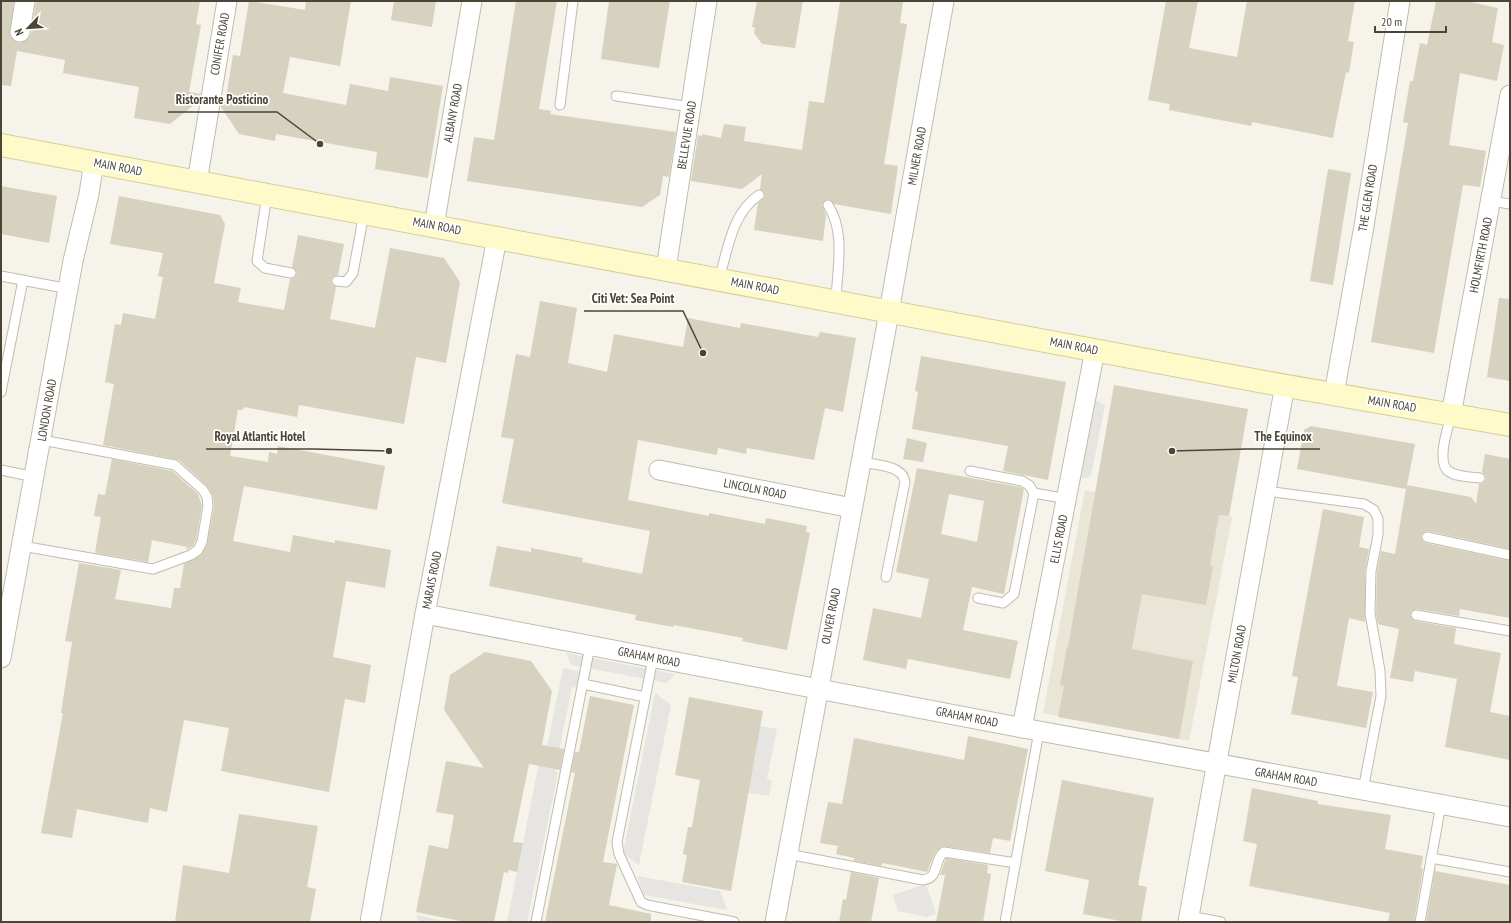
<svg xmlns="http://www.w3.org/2000/svg" width="1511" height="923" font-family="'PT Sans Narrow',sans-serif">
<style>
.residential{fill:#e9e6d8}
.parking{fill:#e7e5e1}
.building{fill:#d7d1bf;fill-rule:evenodd}
.lines{fill:none;stroke-linecap:round;stroke-linejoin:round}
.service-casing{stroke:#c1bdac;stroke-width:11}
.minor-casing{stroke:#c1bdac;stroke-width:21}
.secondary-casing{stroke:#d6ce99;stroke-width:24}
.service{stroke:#fff;stroke-width:9}
.minor{stroke:#fff;stroke-width:19}
.secondary{stroke:#fffaca;stroke-width:22}
.labels{text-anchor:middle;stroke-width:3.5;stroke-linejoin:round;paint-order:stroke}
.street-label{font-size:12px;fill:#494537;stroke:#fff}
.leader{fill:none;stroke:#494537;stroke-width:1.5}
.callout-dot{fill:#494537;stroke:#fff;stroke-width:1.5}
.callout-label{font-size:13px;text-anchor:middle;font-weight:bold;fill:#494537;stroke:#fff;stroke-width:3.5;stroke-linejoin:round;paint-order:stroke}
</style>
<rect width="100%" height="100%" fill="#f5f3ea"/>
<polygon class="residential" points="1248,409 1229,516 1232,517 1189,741 1043,713 1085,490 1095,492"/>
<g class="parking">
<polygon points="1095,400 1105,405 1091,476 1081,479"/>
<polygon points="566,653 675,674 667,683 571,665"/>
<polygon points="563,668 582,672 579,688 572,687 555,771 558,773 527,922 507,922 538,768 539,766 543,766"/>
<polygon points="655,693 671,705 639,865 623,853"/>
<polygon points="760,726 777,729 767,779 772,781 769,796 748,793"/>
<polygon points="637,876 720,891 727,910 644,895"/>
<polygon points="926,884 936,914 927,917 898,911 893,895"/>
<polygon points="416,915 439,920 449,922 419,922"/>
</g>
<g class="building">
<polygon points="1,1 14,1 10,36 13,40 19,43 28,39 31,34 36,1 200,1 196,24 201,25 189,92 201,94 199,101 170,124 134,118 139,87 63,73 65,60 17,51 11,86 1,85"/>
<polygon points="249,1 305,10 306,1 351,1 340,66 290,57 283,93 346,105 350,84 388,91 390,77 443,86 428,178 375,169 377,152 276,134 275,141 239,134 221,107 222,97 226,98 233,55 240,56"/>
<polygon points="394,1 436,1 432,27 391,20"/>
<polygon points="516,1 557,1 539,109 551,111 550,114 676,132 669,177 663,176 660,195 642,207 467,181 474,137 494,140"/>
<polygon points="609,1 670,1 659,68 601,59"/>
<polygon points="757,1 803,1 795,48 762,44 754,33 755,27 752,27"/>
<polygon points="840,1 903,1 900,23 907,24 884,164 898,166 891,214 834,204 828,199 822,204 826,215 823,241 754,230 758,203 765,197 764,192 760,189 762,174 742,189 691,181 698,135 702,136 702,134 721,138 724,124 746,127 744,141 802,150 809,101 824,103"/>
<polygon points="1166,1 1198,1 1189,48 1237,57 1247,1 1355,1 1348,41 1354,42 1349,73 1346,72 1333,138 1252,122 1251,126 1169,110 1170,104 1148,100"/>
<polygon points="1436,1 1466,1 1498,8 1492,42 1504,45 1497,81 1460,73 1449,145 1486,151 1480,187 1463,185 1434,353 1371,342 1408,123 1403,122 1410,81 1413,81 1420,43 1427,45"/>
<polygon points="1328,169 1351,173 1333,285 1310,281"/>
<polygon points="1,186 57,196 49,243 1,234"/>
<polygon points="119,196 220,215 225,224 214,283 241,288 238,302 284,310 290,279 295,277 297,274 295,269 292,267 298,235 344,244 338,275 334,276 331,280 332,284 336,287 330,319 375,328 390,248 444,258 460,282 446,363 416,357 404,424 299,405 297,417 244,407 243,410 238,410 230,456 268,462 269,452 277,454 278,446 385,466 377,510 244,486 233,541 290,552 293,535 335,543 335,540 391,550 385,588 346,581 333,657 371,665 365,703 345,699 329,792 221,771 229,728 184,720 167,812 150,808 148,823 77,809 72,838 41,833 63,713 61,713 72,642 65,641 79,563 121,570 115,599 171,608 174,588 180,588 184,564 201,555 207,545 214,507 213,496 208,487 179,460 103,445 114,384 105,382 115,324 121,325 123,313 155,319 163,277 158,276 163,253 110,244"/>
<polygon points="1499,298 1510,299 1510,381 1487,377"/>
<polygon points="540,301 577,308 568,363 607,372 614,334 683,347 688,318 740,328 741,323 818,337 820,332 856,338 843,412 825,408 814,460 747,448 746,454 718,448 717,455 638,440 628,500 709,516 709,513 765,524 766,518 807,526 806,532 810,533 787,650 742,641 743,638 674,625 673,627 635,620 636,615 489,586 497,546 531,552 531,548 583,558 582,562 642,574 650,531 502,503 514,439 501,437 516,354 530,357"/>
<polygon points="921,356 1066,382 1048,480 1003,471 1008,446 912,429 918,392 915,391"/>
<polygon points="1114,385 1248,409 1229,516 1219,515 1210,565 1213,566 1206,605 1142,594 1132,649 1193,661 1179,739 1058,717 1064,686 1060,685 1067,647 1068,647"/>
<polygon points="1311,426 1415,444 1407,485 1471,497 1476,504 1479,484 1483,483 1486,479 1485,475 1482,472 1485,454 1510,459 1510,549 1428,531 1423,533 1421,536 1423,541 1426,543 1510,561 1510,618 1460,609 1459,616 1417,609 1412,611 1410,614 1412,619 1415,621 1456,628 1454,644 1501,653 1490,712 1510,716 1510,760 1445,747 1457,679 1415,671 1413,682 1390,678 1399,629 1378,624 1376,613 1377,572 1381,551 1395,554 1406,489 1297,469 1304,430"/>
<polygon points="907,438 927,443 923,462 903,459"/>
<polygon points="112,459 172,471 198,494 202,506 196,540 193,546 186,550 187,547 152,540 148,562 95,553 101,517 94,516 98,494 105,495"/>
<path d="M 917,468 L 1020,487 L 1024,489 L 1004,594 L 972,587 L 963,630 L 1018,641 L 1010,679 L 908,659 L 906,669 L 863,660 L 873,608 L 921,618 L 929,579 L 896,572 ZM 949,494 L 984,501 L 977,542 L 941,534 Z"/>
<polygon points="1323,509 1364,517 1359,547 1369,549 1365,571 1365,622 1349,618 1337,686 1373,692 1366,728 1291,714 1298,677 1292,676"/>
<polygon points="485,652 531,661 552,691 542,745 564,749 560,770 529,764 513,842 523,843 517,872 508,870 508,873 504,872 494,922 465,922 416,912 429,845 448,849 454,815 436,812 446,761 484,768 444,710 450,675"/>
<polygon points="590,696 634,705 603,862 617,864 609,905 651,914 651,922 545,922 575,773 571,772 575,752 579,752"/>
<polygon points="689,697 763,711 731,891 682,882 687,855 683,854 688,827 692,827 700,780 675,775"/>
<polygon points="968,736 1028,749 1010,841 993,838 990,853 942,846 935,853 927,872 883,863 881,866 854,861 854,858 836,854 838,846 820,843 828,802 842,804 854,738 964,760"/>
<polygon points="1062,780 1154,798 1138,885 1147,887 1141,922 1126,922 1083,914 1089,880 1045,871"/>
<polygon points="1252,788 1318,801 1318,804 1391,815 1385,849 1423,856 1421,868 1423,869 1414,922 1388,922 1390,913 1249,886 1257,844 1243,841"/>
<polygon points="239,814 318,826 307,887 316,889 310,922 175,922 183,865 229,873"/>
<polygon points="946,858 988,865 987,873 991,874 983,922 936,922 945,875 940,875"/>
<polygon points="1435,871 1510,885 1510,922 1426,922"/>
<polygon points="851,872 879,878 871,922 839,922 843,899 846,900"/>
</g>
<g class="lines">
<defs>
<g id="service">
<polyline points="616,96 691,107"/>
<polyline points="560,105 573,1"/>
<polyline points="267,195 257,261 265,268 291,273"/>
<polyline points="1491,201 1510,204"/>
<path d="M 828,205 C 846,232 837,270 836,301"/>
<polyline points="1,276 69,289"/>
<path d="M 719,279 C 728,249 732,213 759,195"/>
<polyline points="337,281 346,282 353,273 364,213"/>
<polyline points="1,392 23,280"/>
<path d="M 1451,415 C 1448,428 1437,459 1447,470 C 1454,477 1471,477 1480,478"/>
<path d="M 861,462 C 875,465 903,465 905,482 L 886,577"/>
<polyline points="1,470 35,477"/>
<polyline points="970,471 1022,481 1029,485 1034,493 1067,499"/>
<polyline points="1266,491 1364,504 1374,510 1378,519 1378,535 1371,571 1370,613 1380,671 1381,696 1363,790"/>
<polyline points="1427,537 1510,555"/>
<polyline points="22,546 153,569 191,555 198,550 202,542 208,506 207,497 203,490 175,465 42,440"/>
<polyline points="978,598 1003,603 1014,594 1034,493"/>
<polyline points="1416,615 1510,631"/>
<polyline points="653,658 617,842 619,854 641,902 647,905 724,920 723,922"/>
<polyline points="583,684 645,697"/>
<path d="M 788,854 L 923,880 C 940,878 933,860 944,852 L 1016,863"/>
<polyline points="1431,858 1510,872"/>
<polyline points="1189,916 1221,922"/>
<polyline points="724,920 734,922"/>
<polyline points="536,922 590,646"/>
<polyline points="1005,922 1039,731"/>
<polyline points="1420,922 1441,804"/>
</g>
<g id="minor">
<polyline points="20,32 25,1"/>
<polyline points="197,182 227,1"/>
<polyline points="434,226 472,1"/>
<polyline points="666,269 707,1"/>
<polyline points="1334,394 1364,226 1400,1"/>
<polyline points="1451,415 1510,95"/>
<polyline points="659,470 852,508"/>
<polyline points="425,614 1039,731 1510,817"/>
<polyline points="1,658 73,261 89,194 94,162"/>
<polyline points="1022,728 1095,350"/>
<polyline points="370,922 425,614 497,238"/>
<polyline points="775,922 884,340 944,1"/>
<polyline points="1188,922 1285,385"/>
</g>
<polyline id="secondary" points="1,145 1264,382 1510,425"/>
</defs>
<use href="#service" class="service-casing"/>
<use href="#minor" class="minor-casing"/>
<use href="#secondary" class="secondary-casing"/>
<use href="#service" class="service"/>
<use href="#minor" class="minor"/>
<use href="#secondary" class="secondary"/>
</g>
<g class="labels">
<g class="street-label">
<text transform="translate(220 44) rotate(-80)" y="4">CONIFER ROAD</text>
<text transform="translate(453 113) rotate(-80)" y="4">ALBANY ROAD</text>
<text transform="translate(687 135) rotate(-81)" y="4">BELLEVUE ROAD</text>
<text transform="translate(917 156) rotate(-80)" y="4">MILNER ROAD</text>
<text transform="translate(118 167) rotate(11)" y="4">MAIN ROAD</text>
<text transform="translate(1368 198) rotate(-81)" y="4">THE GLEN ROAD</text>
<text transform="translate(437 226) rotate(11)" y="4">MAIN ROAD</text>
<text transform="translate(1481 255) rotate(-79)" y="4">HOLMFIRTH ROAD</text>
<text transform="translate(755 286) rotate(11)" y="4">MAIN ROAD</text>
<text transform="translate(1074 346) rotate(11)" y="4">MAIN ROAD</text>
<text transform="translate(1392 404) rotate(10)" y="4">MAIN ROAD</text>
<text transform="translate(47 410) rotate(-80)" y="4">LONDON ROAD</text>
<text transform="translate(755 489) rotate(11)" y="4">LINCOLN ROAD</text>
<text transform="translate(1059 539) rotate(-79)" y="4">ELLIS ROAD</text>
<text transform="translate(432 580) rotate(-79)" y="4">MARAIS ROAD</text>
<text transform="translate(831 616) rotate(-79)" y="4">OLIVER ROAD</text>
<text transform="translate(1237 654) rotate(-80)" y="4">MILTON ROAD</text>
<text transform="translate(649 657) rotate(11)" y="4">GRAHAM ROAD</text>
<text transform="translate(967 717) rotate(11)" y="4">GRAHAM ROAD</text>
<text transform="translate(1286 777) rotate(10)" y="4">GRAHAM ROAD</text>
</g>
</g>
<path class="leader" d="M320 144L277 112H168M703 353L683 311H584M389 451L314 449H206M1172 451L1246 449H1320"/>
<g class="callout-dot">
<circle cx="320" cy="144" r="4"/>
<circle cx="703" cy="353" r="4"/>
<circle cx="389" cy="451" r="4"/>
<circle cx="1172" cy="451" r="4"/>
</g>
<g class="callout-label">
<text x="222" y="104">Ristorante Posticino</text>
<text x="633" y="303">Citi Vet: Sea Point</text>
<text x="260" y="441">Royal Atlantic Hotel</text>
<text x="1283" y="441">The Equinox</text>
</g>
<rect width="1511" height="923" fill="none" stroke="#494537" stroke-width="4"/>
<g transform="translate(28 28) rotate(245)" stroke="#ffffff" stroke-width="3" paint-order="stroke">
<path d="M0-3L7 15L0 10L-7 15Z" fill="#494537"/>
<text y="-6" font-size="11" font-weight="bold" text-anchor="middle" fill="#494537">N</text>
</g>
<path d="M1375 26v6h71v-6" fill="none" stroke="#494537" stroke-width="2"/>
<text x="1381" y="26" font-size="12" fill="#494537" stroke="#ffffff" stroke-width="3" paint-order="stroke">20 m</text>
</svg>
